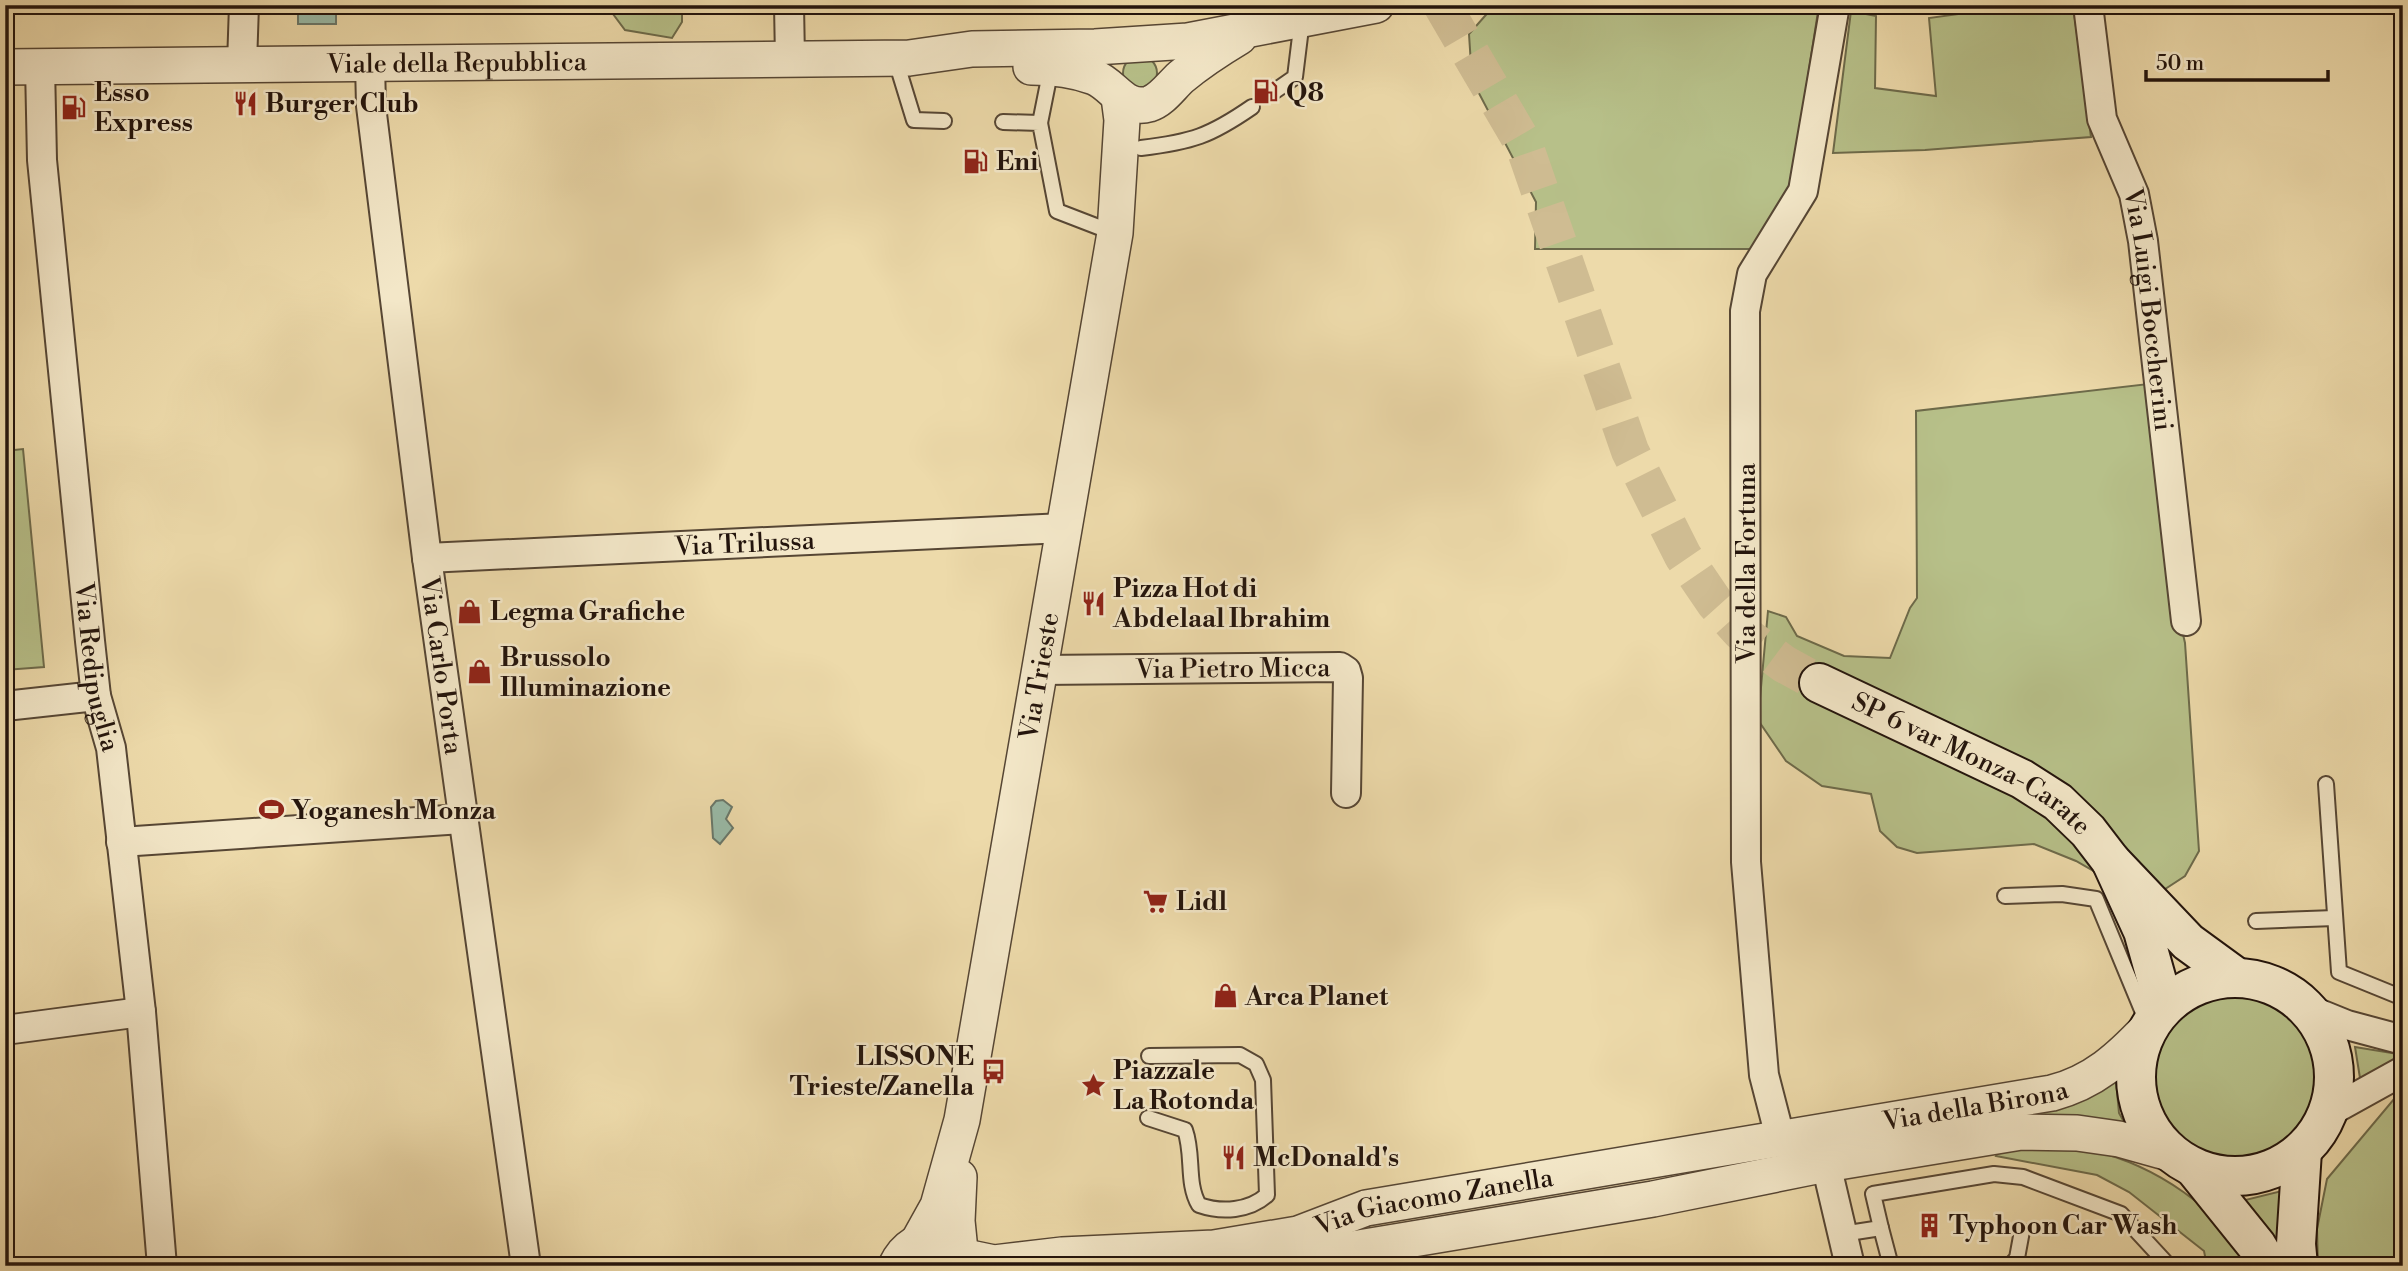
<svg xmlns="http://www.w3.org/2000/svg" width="2408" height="1271" font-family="'Libre Bodoni',serif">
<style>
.green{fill:#b7c089;stroke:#6d6a4a;stroke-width:2}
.water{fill:#99bba8;stroke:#6a786a;stroke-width:2}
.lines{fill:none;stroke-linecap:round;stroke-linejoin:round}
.secondary-tunnel{stroke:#cfbc92;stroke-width:38;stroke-dasharray:38 19;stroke-linecap:butt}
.service-casing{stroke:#564634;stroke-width:18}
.minor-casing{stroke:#564634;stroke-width:32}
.tertiary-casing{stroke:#564634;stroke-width:38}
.secondary-casing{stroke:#23140c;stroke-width:42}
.service{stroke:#f3e7c8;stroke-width:14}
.minor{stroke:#f3e7c8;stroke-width:28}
.tertiary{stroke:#f3e7c8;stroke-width:35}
.secondary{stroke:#f3e7c8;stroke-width:38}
.labels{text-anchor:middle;stroke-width:5;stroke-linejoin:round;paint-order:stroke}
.street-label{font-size:26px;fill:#23140c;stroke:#f3e7c8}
.poi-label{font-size:26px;font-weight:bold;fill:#23140c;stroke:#f3e7c8;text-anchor:start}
</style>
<rect width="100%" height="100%" fill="#eddaaa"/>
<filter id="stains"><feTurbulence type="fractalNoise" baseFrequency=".00286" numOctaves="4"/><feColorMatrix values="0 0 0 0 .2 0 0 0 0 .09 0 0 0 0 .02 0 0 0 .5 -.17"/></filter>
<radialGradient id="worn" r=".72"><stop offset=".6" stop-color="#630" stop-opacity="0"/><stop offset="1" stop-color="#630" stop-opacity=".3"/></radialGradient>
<g class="green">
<polygon points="539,5 682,5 682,22 672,38 625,30 607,6 558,9"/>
<polygon points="1503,5 1819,5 1790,193 1755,249 1535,249 1536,202 1472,80 1469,34 1492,8"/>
<polygon points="2024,5 2073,5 2091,137 1925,150 1833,153 1851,11 1876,16 1875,88 1936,96 1929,18"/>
<circle cx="1140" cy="73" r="17"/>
<polygon points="2148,384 2166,559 2185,643 2199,851 2185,876 2156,895 2118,885 2076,861 2034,844 1917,853 1897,847 1880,831 1871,794 1822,786 1786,761 1758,720 1768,611 1786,617 1797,636 1844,656 1890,658 1910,608 1917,598 1916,411"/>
<polygon points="23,449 44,667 5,670 5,451"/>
<circle cx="2235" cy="1077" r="88"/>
<polygon points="2355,1047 2398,1054 2396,1064 2360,1078"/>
<polygon points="2110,1081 2116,1081 2119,1113 2129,1131 2018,1122 2019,1110"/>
<polygon points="2403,1094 2403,1266 2318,1266 2317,1229 2327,1179 2394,1099"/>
<path d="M 2000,1148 C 2028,1149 2063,1144 2091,1150 C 2158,1166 2217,1208 2254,1266 L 2207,1266 L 2204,1251 L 2129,1192 L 2097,1175 L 1996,1156 Z"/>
<polygon points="2290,1189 2281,1258 2241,1201"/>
</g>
<g class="water">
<rect x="298" y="11" width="38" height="13"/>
<polygon points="723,800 732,807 726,819 733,828 720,844 713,838 711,807 716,801"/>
</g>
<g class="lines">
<polyline class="secondary-tunnel" points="1442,5 1524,145 1630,451 1683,556 1715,603 1741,632 1784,664 1819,683"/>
<defs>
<g id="service">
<polyline points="895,58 914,120 944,121"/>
<polyline points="1275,91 1295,77 1302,20"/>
<polyline points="1003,122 1040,123 1057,211 1114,233"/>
<polyline points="1040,123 1051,68"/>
<path d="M 1141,148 C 1192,142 1210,136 1252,107"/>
<polyline points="2326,784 2339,972 2403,998"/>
<polyline points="2005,896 2062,894 2096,899 2149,1027"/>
<polyline points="2256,921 2335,918"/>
<path d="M 1148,1118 L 1185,1130 C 1194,1155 1186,1183 1199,1205 C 1222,1213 1249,1211 1267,1195 L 1263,1080 L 1256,1064 L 1240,1055 L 1149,1056"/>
<polyline points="1881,1228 1891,1266"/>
<polyline points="1842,1234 1881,1228 1873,1194 1994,1174 2023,1177 2121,1214 2169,1266"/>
<polyline points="2010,1266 2017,1258 2022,1231"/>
</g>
<g id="minor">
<polyline points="789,5 790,59"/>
<path id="s1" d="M 2088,5 L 2102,119 L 2134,194 L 2143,241 L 2186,621"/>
<path id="s2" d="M 370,63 L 371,106 L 427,558 L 526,1266"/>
<polyline points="242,64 244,5"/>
<path id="s3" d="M 40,66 L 42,160 L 90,641 L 96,696 L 111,748 L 141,1012 L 162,1266"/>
<path id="s4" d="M 427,558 L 1064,528"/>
<path id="s5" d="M 1041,670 L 1340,667 L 1346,671 L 1348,678 L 1346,793"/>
<polyline points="5,706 96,696"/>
<polyline points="121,842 462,819"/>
<polyline points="2310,1010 2347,1025 2403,1040"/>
<polyline points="5,1030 141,1012"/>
<polyline points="2329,1112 2403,1071"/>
<polyline points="1780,1137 1764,1075 1746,862 1745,311 1752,274 1803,191 1835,5"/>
<polyline points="1826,1164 1850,1266"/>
</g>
<g id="tertiary">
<path id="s6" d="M 5,67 L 909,58 L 972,49 L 1095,47 L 1188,41 L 1376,5"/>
<path d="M 1031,67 C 1053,67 1073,69 1094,77 C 1114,85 1124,111 1149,104 C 1162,100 1171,86 1181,77 C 1199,62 1219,49 1239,37"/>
<polyline points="959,1177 957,1221 960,1251"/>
<path id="s7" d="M 918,1242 L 938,1206 L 962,1120 L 1115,233 L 1122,120 L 1119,97"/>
<path id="s8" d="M 965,1257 L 994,1263 L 1062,1255 L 1214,1248 L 1298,1234 L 1366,1208 L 2052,1093 C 2094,1082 2120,1058 2149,1027"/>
<polyline points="1263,1264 1653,1199 1826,1164 2021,1132 2077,1133 2119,1139 2169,1153"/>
<path d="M 896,1266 C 905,1247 919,1238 939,1240"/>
</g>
<g id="secondary">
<path id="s9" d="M 1819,683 L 2022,779 L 2058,802 L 2088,831 L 2111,861"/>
<circle cx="2235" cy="1077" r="99"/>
<polyline points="2164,1006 2143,931 2111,861 2188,942 2236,977"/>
<polyline points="2195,1169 2257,1246 2269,1266"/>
<polyline points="2298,1266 2296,1244 2302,1151"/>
</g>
</defs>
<use href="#service" class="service-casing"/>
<use href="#minor" class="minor-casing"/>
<use href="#tertiary" class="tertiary-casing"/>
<use href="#secondary" class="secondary-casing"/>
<use href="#service" class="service"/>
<use href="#minor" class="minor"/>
<use href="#tertiary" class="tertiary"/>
<use href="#secondary" class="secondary"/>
</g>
<defs>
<symbol id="fuel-bare" viewBox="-9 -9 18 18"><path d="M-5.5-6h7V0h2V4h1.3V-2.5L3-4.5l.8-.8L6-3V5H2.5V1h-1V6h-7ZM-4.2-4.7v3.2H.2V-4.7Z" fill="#8f2418" stroke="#f3e7c8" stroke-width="2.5" paint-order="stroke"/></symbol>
<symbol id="restaurant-bare" viewBox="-9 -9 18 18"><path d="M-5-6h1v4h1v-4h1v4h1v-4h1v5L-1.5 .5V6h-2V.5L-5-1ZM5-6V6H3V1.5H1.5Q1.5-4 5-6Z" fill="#8f2418" stroke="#f3e7c8" stroke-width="2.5" paint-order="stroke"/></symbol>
<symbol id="shop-bare" viewBox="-9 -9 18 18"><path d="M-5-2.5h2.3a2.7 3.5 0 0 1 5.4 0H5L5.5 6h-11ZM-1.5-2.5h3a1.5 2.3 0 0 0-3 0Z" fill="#8f2418" stroke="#f3e7c8" stroke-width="2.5" paint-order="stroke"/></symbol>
<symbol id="stadium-bare" viewBox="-9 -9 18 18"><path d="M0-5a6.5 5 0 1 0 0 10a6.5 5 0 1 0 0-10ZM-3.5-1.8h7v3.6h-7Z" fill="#8f2418" stroke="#f3e7c8" stroke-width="2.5" paint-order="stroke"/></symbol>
<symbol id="supermarket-bare" viewBox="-9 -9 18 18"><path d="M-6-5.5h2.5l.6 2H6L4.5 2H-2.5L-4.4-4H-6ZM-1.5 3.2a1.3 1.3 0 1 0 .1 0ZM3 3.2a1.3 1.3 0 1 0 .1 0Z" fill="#8f2418" stroke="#f3e7c8" stroke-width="2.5" paint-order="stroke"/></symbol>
<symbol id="bus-bare" viewBox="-9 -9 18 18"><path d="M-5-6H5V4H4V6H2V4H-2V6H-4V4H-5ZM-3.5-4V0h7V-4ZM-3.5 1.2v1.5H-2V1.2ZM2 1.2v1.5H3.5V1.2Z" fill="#8f2418" stroke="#f3e7c8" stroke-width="2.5" paint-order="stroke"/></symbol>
<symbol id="sight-bare" viewBox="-9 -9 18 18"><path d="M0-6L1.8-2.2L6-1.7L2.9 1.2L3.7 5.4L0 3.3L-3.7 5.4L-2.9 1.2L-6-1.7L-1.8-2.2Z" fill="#8f2418" stroke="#f3e7c8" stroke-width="2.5" paint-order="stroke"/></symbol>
<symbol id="building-bare" viewBox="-9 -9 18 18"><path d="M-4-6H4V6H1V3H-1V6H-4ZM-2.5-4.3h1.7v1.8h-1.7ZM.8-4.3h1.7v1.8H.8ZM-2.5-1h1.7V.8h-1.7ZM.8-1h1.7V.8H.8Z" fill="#8f2418" stroke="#f3e7c8" stroke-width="2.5" paint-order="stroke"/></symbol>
</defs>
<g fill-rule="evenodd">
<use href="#fuel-bare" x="1248" y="74" width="35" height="35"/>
<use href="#restaurant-bare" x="228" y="86" width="35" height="35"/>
<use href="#fuel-bare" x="56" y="90" width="35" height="35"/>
<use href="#fuel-bare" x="958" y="144" width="35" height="35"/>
<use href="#restaurant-bare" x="1076" y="586" width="35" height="35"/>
<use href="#shop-bare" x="452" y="594" width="35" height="35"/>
<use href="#shop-bare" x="462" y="654" width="35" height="35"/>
<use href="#stadium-bare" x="254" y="792" width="35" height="35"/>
<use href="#supermarket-bare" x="1138" y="884" width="35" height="35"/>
<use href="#shop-bare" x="1208" y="978" width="35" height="35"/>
<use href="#bus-bare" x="976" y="1054" width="35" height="35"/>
<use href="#sight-bare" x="1076" y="1068" width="35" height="35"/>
<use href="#restaurant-bare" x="1216" y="1140" width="35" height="35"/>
<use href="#building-bare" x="1912" y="1208" width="35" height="35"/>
</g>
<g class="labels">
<g class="street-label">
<text dy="9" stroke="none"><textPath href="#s6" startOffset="452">Viale della Repubblica</textPath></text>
<text dy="9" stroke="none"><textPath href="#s1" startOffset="313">Via Luigi Boccherini</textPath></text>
<text dy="9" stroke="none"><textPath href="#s4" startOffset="318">Via Trilussa</textPath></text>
<text transform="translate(1746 563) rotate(-90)" y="9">Via della Fortuna</text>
<text dy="9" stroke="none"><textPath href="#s2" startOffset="607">Via Carlo Porta</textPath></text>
<text dy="9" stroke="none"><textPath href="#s3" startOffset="604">Via Redipuglia</textPath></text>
<text dy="9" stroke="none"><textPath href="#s5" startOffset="192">Via Pietro Micca</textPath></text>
<text dy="9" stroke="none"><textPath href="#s7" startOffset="581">Via Trieste</textPath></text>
<text dy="9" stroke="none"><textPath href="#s9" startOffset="173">SP 6 var Monza-Carate</textPath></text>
<text dy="9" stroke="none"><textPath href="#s8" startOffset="1026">Via della Birona</textPath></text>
<text dy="9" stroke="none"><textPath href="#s8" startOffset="476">Via Giacomo Zanella</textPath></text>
</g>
<g class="poi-label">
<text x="94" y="101">Esso<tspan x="94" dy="30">Express</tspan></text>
<text x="1286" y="101">Q8</text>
<text x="265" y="112">Burger Club</text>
<text x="996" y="170">Eni</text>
<text x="1113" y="597">Pizza Hot di<tspan x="1113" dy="30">Abdelaal Ibrahim</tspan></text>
<text x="490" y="620">Legma Grafiche</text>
<text x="500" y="666">Brussolo<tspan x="500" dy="30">Illuminazione</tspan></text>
<text x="291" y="819">Yoganesh Monza</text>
<text x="1176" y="910">Lidl</text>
<text x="1245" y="1005">Arca Planet</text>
<text x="974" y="1065" text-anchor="end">LISSONE<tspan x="974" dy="30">Trieste/Zanella</tspan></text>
<text x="1113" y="1079">Piazzale<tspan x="1113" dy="30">La Rotonda</tspan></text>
<text x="1253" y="1166">McDonald's</text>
<text x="1949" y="1234">Typhoon Car Wash</text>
</g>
</g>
<rect width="2408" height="1271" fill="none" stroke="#eddaaa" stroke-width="28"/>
<rect x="7" y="7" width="2394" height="1257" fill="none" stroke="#23140c" stroke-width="3.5"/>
<rect x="14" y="14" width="2380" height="1243" fill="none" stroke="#23140c" stroke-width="2"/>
<path d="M2146 70v10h182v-10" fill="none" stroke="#23140c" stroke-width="3.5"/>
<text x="2156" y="70" font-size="21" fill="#23140c" stroke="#f3e7c8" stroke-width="5" paint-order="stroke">50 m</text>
<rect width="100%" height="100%" filter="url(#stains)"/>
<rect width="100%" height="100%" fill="url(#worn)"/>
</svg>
